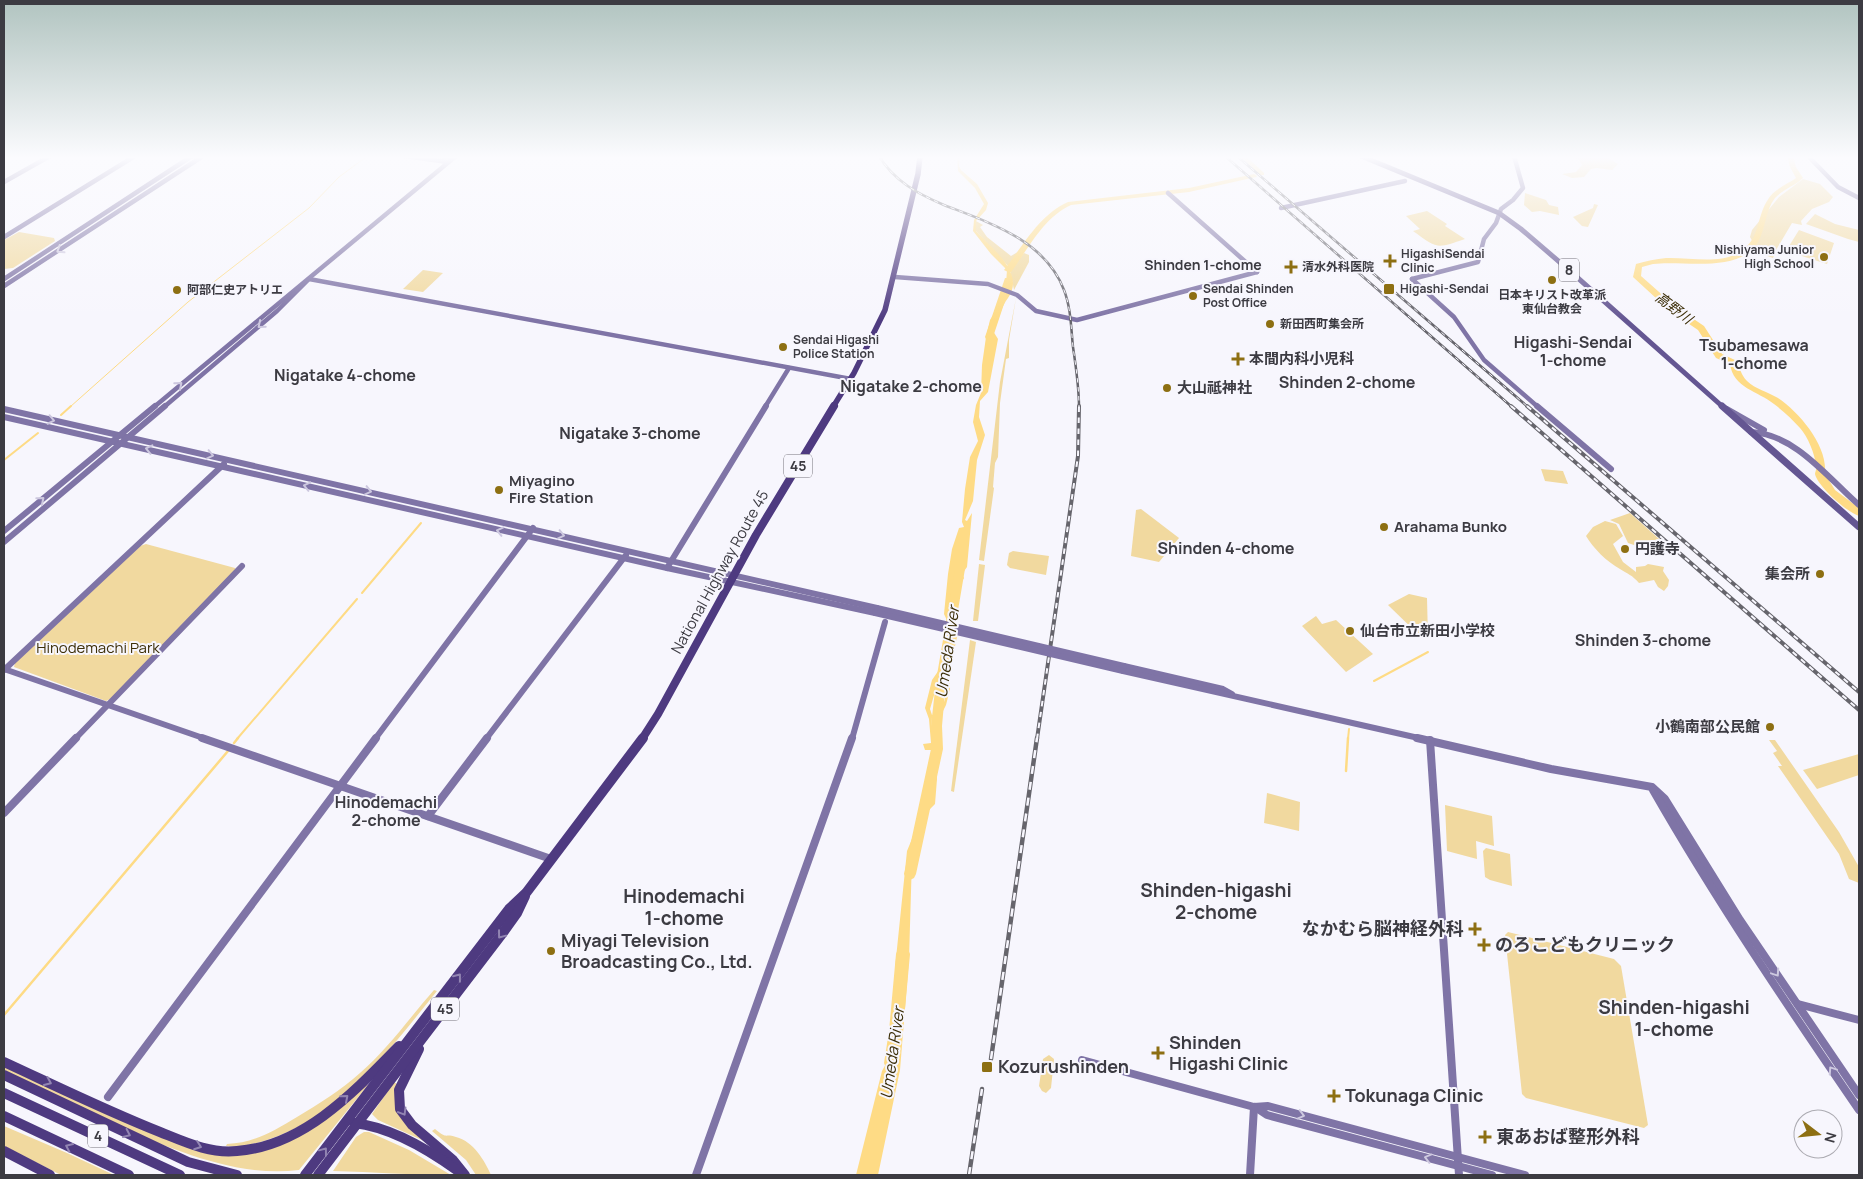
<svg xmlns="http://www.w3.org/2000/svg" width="1863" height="1179" font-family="Manrope,'Noto Sans JP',sans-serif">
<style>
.green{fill:#f1d99f}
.water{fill:#fedb85;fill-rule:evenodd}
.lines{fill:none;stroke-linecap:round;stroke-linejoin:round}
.stream-far2{stroke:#fedb85;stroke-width:1}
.stream-far1{stroke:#fedb85;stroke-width:2}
.stream{stroke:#fedb85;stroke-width:2.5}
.river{fill:#fedb85;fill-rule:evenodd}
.secondary-far2{stroke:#7f74a6;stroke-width:4.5}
.secondary-far1{stroke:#7f74a6;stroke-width:6}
.secondary{stroke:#7f74a6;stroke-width:8}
.primary-far1{stroke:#645692;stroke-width:5}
.primary{stroke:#645692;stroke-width:7}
.highway-far2{stroke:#4e3a80;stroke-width:5.5}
.highway-far1{stroke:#4e3a80;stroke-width:8}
.highway{stroke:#4e3a80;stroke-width:10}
.rail-far2-casing{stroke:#66656c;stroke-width:2.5}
.rail-far1-casing{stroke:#66656c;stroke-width:4}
.rail-casing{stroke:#66656c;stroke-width:4.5}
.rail-far2{stroke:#f7f6fd;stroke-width:1;stroke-dasharray:4.5;stroke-linecap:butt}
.rail-far1{stroke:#f7f6fd;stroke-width:2;stroke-dasharray:5.5;stroke-linecap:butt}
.rail{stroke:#f7f6fd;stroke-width:2.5;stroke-dasharray:8;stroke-linecap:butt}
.secondary-bridge{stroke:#7f74a6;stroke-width:6}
.oneway{stroke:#cdc8df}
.oneway2{stroke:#9285b2}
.poi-dot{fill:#8d6f12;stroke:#f7f6fd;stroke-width:2}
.labels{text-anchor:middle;stroke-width:4;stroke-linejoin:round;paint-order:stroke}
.far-poi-label{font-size:12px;font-weight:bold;fill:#3c3b42;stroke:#f7f6fd;text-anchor:start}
.far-neighbourhood-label{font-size:14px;font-weight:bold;fill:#3c3b42;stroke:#f7f6fd}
.shield{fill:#f7f6fd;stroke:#74737a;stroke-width:1}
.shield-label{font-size:14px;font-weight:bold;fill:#3c3b42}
.far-water-label{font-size:14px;font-style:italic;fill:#3c2e07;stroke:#f7f6fd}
.poi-label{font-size:15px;font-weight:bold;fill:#3c3b42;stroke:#f7f6fd;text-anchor:start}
.street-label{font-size:15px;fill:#3c3b42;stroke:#f7f6fd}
.park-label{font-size:15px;fill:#3d2f08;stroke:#f7f6fd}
.neighbourhood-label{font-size:16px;font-weight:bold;fill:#3c3b42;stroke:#f7f6fd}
.water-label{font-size:16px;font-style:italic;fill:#3c2e07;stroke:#f7f6fd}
.near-poi-label{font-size:18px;font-weight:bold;fill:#3c3b42;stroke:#f7f6fd;text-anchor:start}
.near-neighbourhood-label{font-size:19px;font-weight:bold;fill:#3c3b42;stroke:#f7f6fd}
</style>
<rect width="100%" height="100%" fill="#f7f6fd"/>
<g class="green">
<polygon points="1572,156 1605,156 1618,164 1612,170 1597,168 1591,169 1584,177 1572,178 1562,174 1576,172 1582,165 1579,160"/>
<polygon points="1803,179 1820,184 1833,197 1829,202 1812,209 1801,221 1802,225 1792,223 1776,250 1773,258 1759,253 1750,237 1752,230 1779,197"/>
<polygon points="1525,193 1546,200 1549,205 1558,207 1559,215 1540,211 1532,212 1524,205"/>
<polygon points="1594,204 1598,205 1588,227 1582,226 1573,217 1593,208"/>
<path d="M 1427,211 L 1447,224 L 1445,226 L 1465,239 C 1436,249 1438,249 1413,231 L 1420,229 L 1406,216 Z"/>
<polygon points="1815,214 1835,224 1859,230 1859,242 1848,239 1806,224"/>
<polygon points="976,221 983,225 980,227 987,237 1011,256 1019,251 1021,252 1009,267 976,231"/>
<polygon points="1799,230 1834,243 1827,264 1786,251"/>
<polygon points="19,232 54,238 55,241 13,268 4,269 4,240"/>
<polygon points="1024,253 1029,255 1029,262 1014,290 1010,270"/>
<polygon points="423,270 443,273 423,292 403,289"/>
<polygon points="1016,298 1009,340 1009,358 1006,359 1000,403 998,457 995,463 993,487 994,488 984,561 979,560 1000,382"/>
<polygon points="1541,469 1563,471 1568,484 1545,481"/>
<polygon points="1141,509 1179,538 1159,562 1131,556 1136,510"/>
<polygon points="1630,513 1668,547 1652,551 1628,543 1619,524 1610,520"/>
<path d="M 1605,521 L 1616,524 L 1623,536 L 1613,544 L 1623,562 L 1636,572 L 1636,567 L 1645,566 L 1648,564 L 1664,567 L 1663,571 L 1669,580 L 1668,586 L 1664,591 L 1658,587 L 1654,580 L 1639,583 C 1632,575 1628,574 1620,569 C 1607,562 1593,548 1586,536 L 1593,527 Z"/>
<polygon points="146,544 235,568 236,570 112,698 106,701 14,667 15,663 140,546"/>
<polygon points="1013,551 1049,556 1046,575 1010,568 1007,565 1009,553"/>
<polygon points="979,564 985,565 978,621 973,621"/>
<polygon points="1409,594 1427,598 1428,638 1422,638 1388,605"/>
<polygon points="1316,616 1322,624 1336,620 1373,654 1346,672 1302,626"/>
<polygon points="970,640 976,642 954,792 951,791"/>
<polygon points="1769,740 1775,740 1839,832 1859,867 1859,883 1849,879 1839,854 1778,766 1782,766 1773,753 1777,751"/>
<polygon points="1859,754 1859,775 1817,789 1803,770"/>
<polygon points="1267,793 1300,802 1299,831 1264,823"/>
<polygon points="1445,805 1492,816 1494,846 1476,841 1477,859 1447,851"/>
<polygon points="1486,848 1510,854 1512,886 1490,880 1485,877 1483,851"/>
<polygon points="1508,932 1614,959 1621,966 1648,1125 1644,1128 1526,1098 1522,1094 1505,935"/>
<path d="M 434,990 L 437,991 C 389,1050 342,1116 267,1140 C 253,1144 241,1148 226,1146 L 227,1144 C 254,1143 274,1131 297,1117 C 319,1104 341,1090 360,1073 C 387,1050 411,1016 434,990 Z"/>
<polygon points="1049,1055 1054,1059 1051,1088 1046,1093 1042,1091 1039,1086 1043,1059"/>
<path d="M 4,1067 L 213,1154 L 273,1146 L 365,1084 L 368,1085 L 299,1170 C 235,1178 170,1148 113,1124 C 76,1108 40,1093 4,1077 Z"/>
<polygon points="394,1082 397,1084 395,1097 424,1141 378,1120 372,1114"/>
<polygon points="4,1126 67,1153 114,1175 61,1175 4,1146"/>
<path d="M 435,1129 C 448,1140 444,1133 456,1137 C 473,1141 485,1161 491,1175 L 476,1175 L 466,1160 L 432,1131 Z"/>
<path d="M 364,1132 L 369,1132 L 409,1150 L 451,1175 C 411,1175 373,1172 333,1171 L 356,1137 Z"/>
</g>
<path class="water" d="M 957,156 L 960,156 L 959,166 L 961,170 L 977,184 L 988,203 L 986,210 L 976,221 L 976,231 C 991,248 1026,273 1008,298 C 1001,307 1003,312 993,321 L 993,331 L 998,339 L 988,392 L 980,401 L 979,417 L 985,435 L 977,460 L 973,501 L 965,520 L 967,521 L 972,513 L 967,567 L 962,574 L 964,578 L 961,583 L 958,581 L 953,597 L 957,637 L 949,674 L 950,689 L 946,705 L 941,715 L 932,717 L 931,737 L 935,744 L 937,779 L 935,804 L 922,817 L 912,858 L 909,959 L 900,1070 L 878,1175 L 856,1175 L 882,1071 L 898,1042 L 906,966 L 895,968 L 907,851 L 932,790 L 933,771 L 930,764 L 932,750 L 925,750 L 923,744 L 931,743 L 929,719 L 925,708 L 932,680 L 941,667 L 954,635 L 944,614 L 948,574 L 952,549 L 959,528 L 964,527 L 962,522 L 965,489 L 970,457 L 978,441 L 973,422 L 976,405 L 981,393 L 982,365 L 986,337 L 990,320 L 1005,297 L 1007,270 L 991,254 L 973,231 L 974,220 L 984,204 L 975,188 L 958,171 ZM 942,684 L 945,699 L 940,714 L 932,715 L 930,709 L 937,685 Z"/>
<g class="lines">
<polyline class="stream-far2" points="70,407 188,302 309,208 339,177 366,157"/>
<g class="stream-far1">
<polyline points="61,415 71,406"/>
<polyline points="4,460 38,433"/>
<polyline points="362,593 421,523"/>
<polyline points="1374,681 1428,652"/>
<polyline points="237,739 357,599"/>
<polyline points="1348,739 1349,729"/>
</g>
<g class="stream">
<polyline points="234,743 238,738"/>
<polyline points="1346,771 1348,738"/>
<polyline points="4,1015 228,751"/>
</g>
<g class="river">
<polygon points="1240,156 1246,156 1264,173 1264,175 1260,175"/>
<path d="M 1787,156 L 1793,156 L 1796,167 L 1803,178 C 1795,186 1783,189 1775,198 C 1765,211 1766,228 1758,242 C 1739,274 1684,260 1653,264 L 1642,267 L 1641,276 L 1676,307 L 1704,326 L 1722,354 L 1737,361 C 1740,368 1741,375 1747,381 C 1755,389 1768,392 1778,398 C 1800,413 1828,446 1825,474 L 1835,490 L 1859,508 L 1859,516 C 1847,512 1818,487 1815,474 C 1815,472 1817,469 1816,466 C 1815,454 1808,437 1800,428 C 1792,419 1783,411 1774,404 C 1758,391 1733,388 1730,364 L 1716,358 L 1698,330 L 1670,311 L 1633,277 L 1636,264 C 1646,261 1656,259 1666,258 C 1692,257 1727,267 1747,246 C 1759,235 1758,215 1767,201 C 1774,189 1786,185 1796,178 L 1790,167 Z"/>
<path d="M 1254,174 L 1257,176 L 1256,177 L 1189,192 L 1071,205 C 1043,218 1029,248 1011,272 L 1008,272 L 1004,270 C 1023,246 1039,215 1068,202 L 1189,188 Z"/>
<polygon points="1005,278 1008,278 1012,280 993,337 992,339 986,339 985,337"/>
<polygon points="960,565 965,569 946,681 942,726 943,749 916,874 914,878 910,880 906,878 904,874 931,749 931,726 936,681 955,569"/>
<polygon points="903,947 908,949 910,954 903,1031 898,1063 896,1068 891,1070 886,1068 884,1063 889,1031 896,954 898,949"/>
</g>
<g class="secondary-far2">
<polyline points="404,156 448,162"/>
<polyline points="438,156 453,158"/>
<polyline points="1808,156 1838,187 1859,198"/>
<polyline points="4,182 50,156"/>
<polyline points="1168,193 1257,272"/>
<polyline points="1281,208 1405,181"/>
<polyline points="4,237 135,156"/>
<polyline points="895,277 988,284 1017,295 1036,311 1077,320 1257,272"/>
<polyline points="4,279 192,156"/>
<polyline points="309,279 851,379"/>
<polyline points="1412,279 1454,317 1484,360 1538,407"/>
<polyline points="1412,279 1478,262 1484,239 1496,223 1501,209 1513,200 1523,188 1514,156"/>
<polyline points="4,286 203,156"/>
<polyline points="154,407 456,156"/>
<polyline points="164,407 277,311 308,280"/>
<polyline points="765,407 789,368"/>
</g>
<g class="secondary-far1">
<polyline points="1537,406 1611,469"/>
<polyline points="4,409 877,608"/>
<polyline points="1727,409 1764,430"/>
<polyline points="4,417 667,568 875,613"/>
<path d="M 1751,432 C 1795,434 1828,478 1859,505"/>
<polyline points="4,531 155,406"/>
<polyline points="4,542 165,406"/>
<polyline points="667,568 766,406"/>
<polyline points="1124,666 1223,689 1232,694"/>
<polyline points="4,669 206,739"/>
<polyline points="4,670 224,464"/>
<polyline points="1123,671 1423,739"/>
<polyline points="75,739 242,566"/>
<polyline points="375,739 533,528"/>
<polyline points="486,739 626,555"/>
<polyline points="852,739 885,622"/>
</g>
<g class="secondary">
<polyline points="202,738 551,859"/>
<polyline points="1417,738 1551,769 1652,787 1665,799 1740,920 1859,1095"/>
<polyline points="1430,740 1459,1175"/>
<path d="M 1653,790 C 1716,900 1787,1005 1859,1110"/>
<polyline points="4,813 76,738"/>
<polyline points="428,816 487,738"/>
<polyline points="1798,1004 1859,1020"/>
<polyline points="1082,1060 1254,1107 1268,1106 1525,1175"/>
<polyline points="108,1097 376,738"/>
<polyline points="1255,1107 1267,1115 1492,1175"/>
<polyline points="696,1175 852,738"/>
<polyline points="1250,1175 1254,1107"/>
</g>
<polyline class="primary-far1" points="1361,156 1499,213 1521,229 1570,271 1723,407"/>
<polyline class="primary" points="1722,406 1859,527"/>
<polyline class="highway-far2" points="833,407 854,373 885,310 918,174 920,156"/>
<polyline class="highway-far1" points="642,739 658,714 756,535 834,406"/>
<g class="highway">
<polyline points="419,1049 399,1090 400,1109 412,1125 453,1160 465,1175"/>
<path d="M 4,1062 C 56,1086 107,1111 160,1132 C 185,1142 210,1154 237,1151 C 304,1146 355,1091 399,1046"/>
<polyline points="4,1075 188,1162 237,1175"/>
<polyline points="4,1093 180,1175"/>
<polyline points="4,1116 129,1175"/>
<path d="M 354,1123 C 390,1127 429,1150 458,1171"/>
<polyline points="4,1151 50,1175"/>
<polyline points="305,1175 509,909 526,893 643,738"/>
<polyline points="318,1175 502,934 517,913 525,896"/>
</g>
<defs>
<g id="rail-far2">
<path d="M 879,156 C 894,181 918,194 944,205 C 990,223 1045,240 1064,290 C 1071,308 1071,328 1073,347 C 1076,367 1079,387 1079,407"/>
<polyline points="1225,156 1512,407"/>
<polyline points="1237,156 1528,407"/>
</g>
<g id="rail-far1">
<polyline points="1511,406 1859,710"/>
<polyline points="1527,406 1859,692"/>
<polyline points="1037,739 1078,456 1079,406"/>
</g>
<g id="rail">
<polyline points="991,1059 1037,738"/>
<polyline points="969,1175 982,1089"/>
</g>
</defs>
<use href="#rail-far2" class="rail-far2-casing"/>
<use href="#rail-far1" class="rail-far1-casing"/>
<use href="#rail" class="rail-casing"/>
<use href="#rail-far2" class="rail-far2"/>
<use href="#rail-far1" class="rail-far1"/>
<use href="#rail" class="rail"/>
<g class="secondary-bridge">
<polyline points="877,608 1124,666"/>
<polyline points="875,613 1123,671"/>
</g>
</g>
<defs><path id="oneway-chevron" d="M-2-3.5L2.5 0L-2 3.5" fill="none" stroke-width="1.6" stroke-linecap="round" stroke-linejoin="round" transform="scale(1.25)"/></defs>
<g class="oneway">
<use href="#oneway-chevron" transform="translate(60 250) rotate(147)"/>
<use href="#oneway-chevron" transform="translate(261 325) rotate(140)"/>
<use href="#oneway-chevron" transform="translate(179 385) rotate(-40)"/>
<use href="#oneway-chevron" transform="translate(51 420) rotate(12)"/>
<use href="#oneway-chevron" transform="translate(149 449) rotate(-167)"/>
<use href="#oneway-chevron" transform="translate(210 455) rotate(13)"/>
<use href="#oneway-chevron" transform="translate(307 486) rotate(-167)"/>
<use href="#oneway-chevron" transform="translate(368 491) rotate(13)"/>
<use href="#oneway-chevron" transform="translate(41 500) rotate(-40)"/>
<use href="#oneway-chevron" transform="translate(500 531) rotate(-167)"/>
<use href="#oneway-chevron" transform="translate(561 535) rotate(13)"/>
<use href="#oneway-chevron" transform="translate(1776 973) rotate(56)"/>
<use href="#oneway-chevron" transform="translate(1832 1070) rotate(-124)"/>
<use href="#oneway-chevron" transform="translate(1301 1115) rotate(15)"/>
<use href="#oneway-chevron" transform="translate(1428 1158) rotate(-165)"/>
</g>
<g class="oneway2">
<use href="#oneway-chevron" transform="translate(501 935) rotate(127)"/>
<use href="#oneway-chevron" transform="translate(458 977) rotate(-52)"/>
<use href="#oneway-chevron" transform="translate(48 1082) rotate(24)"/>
<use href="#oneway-chevron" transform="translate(345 1098) rotate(-41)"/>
<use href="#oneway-chevron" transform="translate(403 1112) rotate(59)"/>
<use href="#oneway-chevron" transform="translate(127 1134) rotate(25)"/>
<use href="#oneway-chevron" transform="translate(198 1146) rotate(20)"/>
<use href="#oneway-chevron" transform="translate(69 1147) rotate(-155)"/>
<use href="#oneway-chevron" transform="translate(324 1151) rotate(-53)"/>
</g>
<linearGradient id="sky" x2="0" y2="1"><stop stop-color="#b1c4c0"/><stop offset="0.49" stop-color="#fbfbfe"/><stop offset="1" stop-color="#fbfbfe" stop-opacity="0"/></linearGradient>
<rect width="1863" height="321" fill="url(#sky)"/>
<g class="poi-dot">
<circle cx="1824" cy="257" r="5"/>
<path d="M1387.5 253.5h5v5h5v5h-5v5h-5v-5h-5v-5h5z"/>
<path d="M1288.5 259.5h5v5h5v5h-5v5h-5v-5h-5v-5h5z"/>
<circle cx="1552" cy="280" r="5"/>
<rect x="1383" y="283" width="12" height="12" rx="2.5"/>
<circle cx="177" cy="290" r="5"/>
<circle cx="1193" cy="296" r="5"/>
<circle cx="1270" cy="324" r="5"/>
<circle cx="783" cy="347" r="5"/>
<path d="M1235.5 351.5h5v5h5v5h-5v5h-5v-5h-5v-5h5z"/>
<circle cx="1167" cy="388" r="5"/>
<circle cx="499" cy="490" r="5"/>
<circle cx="1384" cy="527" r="5"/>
<circle cx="1625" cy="549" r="5"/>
<circle cx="1820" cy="574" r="5"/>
<circle cx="1350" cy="631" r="5"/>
<circle cx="1770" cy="727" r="5"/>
<path d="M1472.5 921.5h5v5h5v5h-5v5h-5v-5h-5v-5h5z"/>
<path d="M1481.5 937.5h5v5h5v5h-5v5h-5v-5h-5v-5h5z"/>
<circle cx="551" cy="951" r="5"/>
<path d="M1155.5 1045.5h5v5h5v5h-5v5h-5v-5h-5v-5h5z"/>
<rect x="981" y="1061" width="12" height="12" rx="2.5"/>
<path d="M1331.5 1088.5h5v5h5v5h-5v5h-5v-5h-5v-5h5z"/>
<path d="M1482.5 1129.5h5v5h5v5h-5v5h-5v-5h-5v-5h5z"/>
</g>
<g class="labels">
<g class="far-poi-label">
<text x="1814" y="254" text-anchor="end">Nishiyama Junior<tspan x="1814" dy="14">High School</tspan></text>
<text x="1401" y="258">HigashiSendai<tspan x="1401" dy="14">Clinic</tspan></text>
<text x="1302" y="271">清水外科医院</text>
<text x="1203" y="293">Sendai Shinden<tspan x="1203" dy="14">Post Office</tspan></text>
<text x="1400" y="293">Higashi-Sendai</text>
<text x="187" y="294">阿部仁史アトリエ</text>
<text x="1552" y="299" text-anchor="middle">日本キリスト改革派<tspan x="1552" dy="14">東仙台教会</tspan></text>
<text x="1280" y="328">新田西町集会所</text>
<text x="793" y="344">Sendai Higashi<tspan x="793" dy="14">Police Station</tspan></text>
</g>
<g class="far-neighbourhood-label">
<text x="1203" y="270">Shinden 1-chome</text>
</g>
<g class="shield">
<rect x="1559" y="258.5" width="20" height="23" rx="4"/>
<rect x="784" y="454.5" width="28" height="23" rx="4"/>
<rect x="431" y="997.5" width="28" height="23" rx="4"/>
<rect x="88" y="1124.5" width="20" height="23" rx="4"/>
</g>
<g class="shield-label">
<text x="1569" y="275">8</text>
<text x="798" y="471">45</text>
<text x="445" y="1014">45</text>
<text x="98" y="1141">4</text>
</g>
<g class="far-water-label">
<text transform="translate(1674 308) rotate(37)" y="5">高野川</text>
</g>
<g class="poi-label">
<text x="1249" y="364">本間内科小児科</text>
<text x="1177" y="393">大山祗神社</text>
<text x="509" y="486">Miyagino<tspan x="509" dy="17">Fire Station</tspan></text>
<text x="1394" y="532">Arahama Bunko</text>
<text x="1635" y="554">円護寺</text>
<text x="1810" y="579" text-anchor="end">集会所</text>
<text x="1360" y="636">仙台市立新田小学校</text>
<text x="1760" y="732" text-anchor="end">小鶴南部公民館</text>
</g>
<g class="street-label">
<text transform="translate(720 572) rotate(-61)" y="5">National Highway Route 45</text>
</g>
<g class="park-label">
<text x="98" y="653">Hinodemachi Park</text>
</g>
<g class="neighbourhood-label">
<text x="1573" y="348">Higashi-Sendai<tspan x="1573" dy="18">1-chome</tspan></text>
<text x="1754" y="351">Tsubamesawa<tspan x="1754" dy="18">1-chome</tspan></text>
<text x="345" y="381">Nigatake 4-chome</text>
<text x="1347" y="388">Shinden 2-chome</text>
<text x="911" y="392">Nigatake 2-chome</text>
<text x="630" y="439">Nigatake 3-chome</text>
<text x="1226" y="554">Shinden 4-chome</text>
<text x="1643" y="646">Shinden 3-chome</text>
<text x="386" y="808">Hinodemachi<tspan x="386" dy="18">2-chome</tspan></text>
</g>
<g class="water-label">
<text transform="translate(947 652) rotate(-82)" y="6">Umeda River</text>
<text transform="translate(892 1053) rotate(-82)" y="6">Umeda River</text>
</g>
<g class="near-poi-label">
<text x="1464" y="935" text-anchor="end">なかむら脳神経外科</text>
<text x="561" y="947">Miyagi Television<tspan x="561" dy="21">Broadcasting Co., Ltd.</tspan></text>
<text x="1495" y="951">のろこどもクリニック</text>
<text x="1169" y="1049">Shinden<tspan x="1169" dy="21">Higashi Clinic</tspan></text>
<text x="998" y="1073">Kozurushinden</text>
<text x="1345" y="1102">Tokunaga Clinic</text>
<text x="1496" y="1143">東あおば整形外科</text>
</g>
<g class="near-neighbourhood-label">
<text x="1216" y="897">Shinden-higashi<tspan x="1216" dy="22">2-chome</tspan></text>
<text x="684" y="903">Hinodemachi<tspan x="684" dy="22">1-chome</tspan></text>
<text x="1674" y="1014">Shinden-higashi<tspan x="1674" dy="22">1-chome</tspan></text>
</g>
</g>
<rect width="1863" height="1179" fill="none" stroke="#3c3b42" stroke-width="10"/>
<g transform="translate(1818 1134) rotate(106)"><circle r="24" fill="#f7f6fd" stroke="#acabb2"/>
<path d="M0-4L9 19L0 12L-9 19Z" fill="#8d6f12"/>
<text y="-8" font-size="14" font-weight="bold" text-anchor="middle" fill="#3c3b42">N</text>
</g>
</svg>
